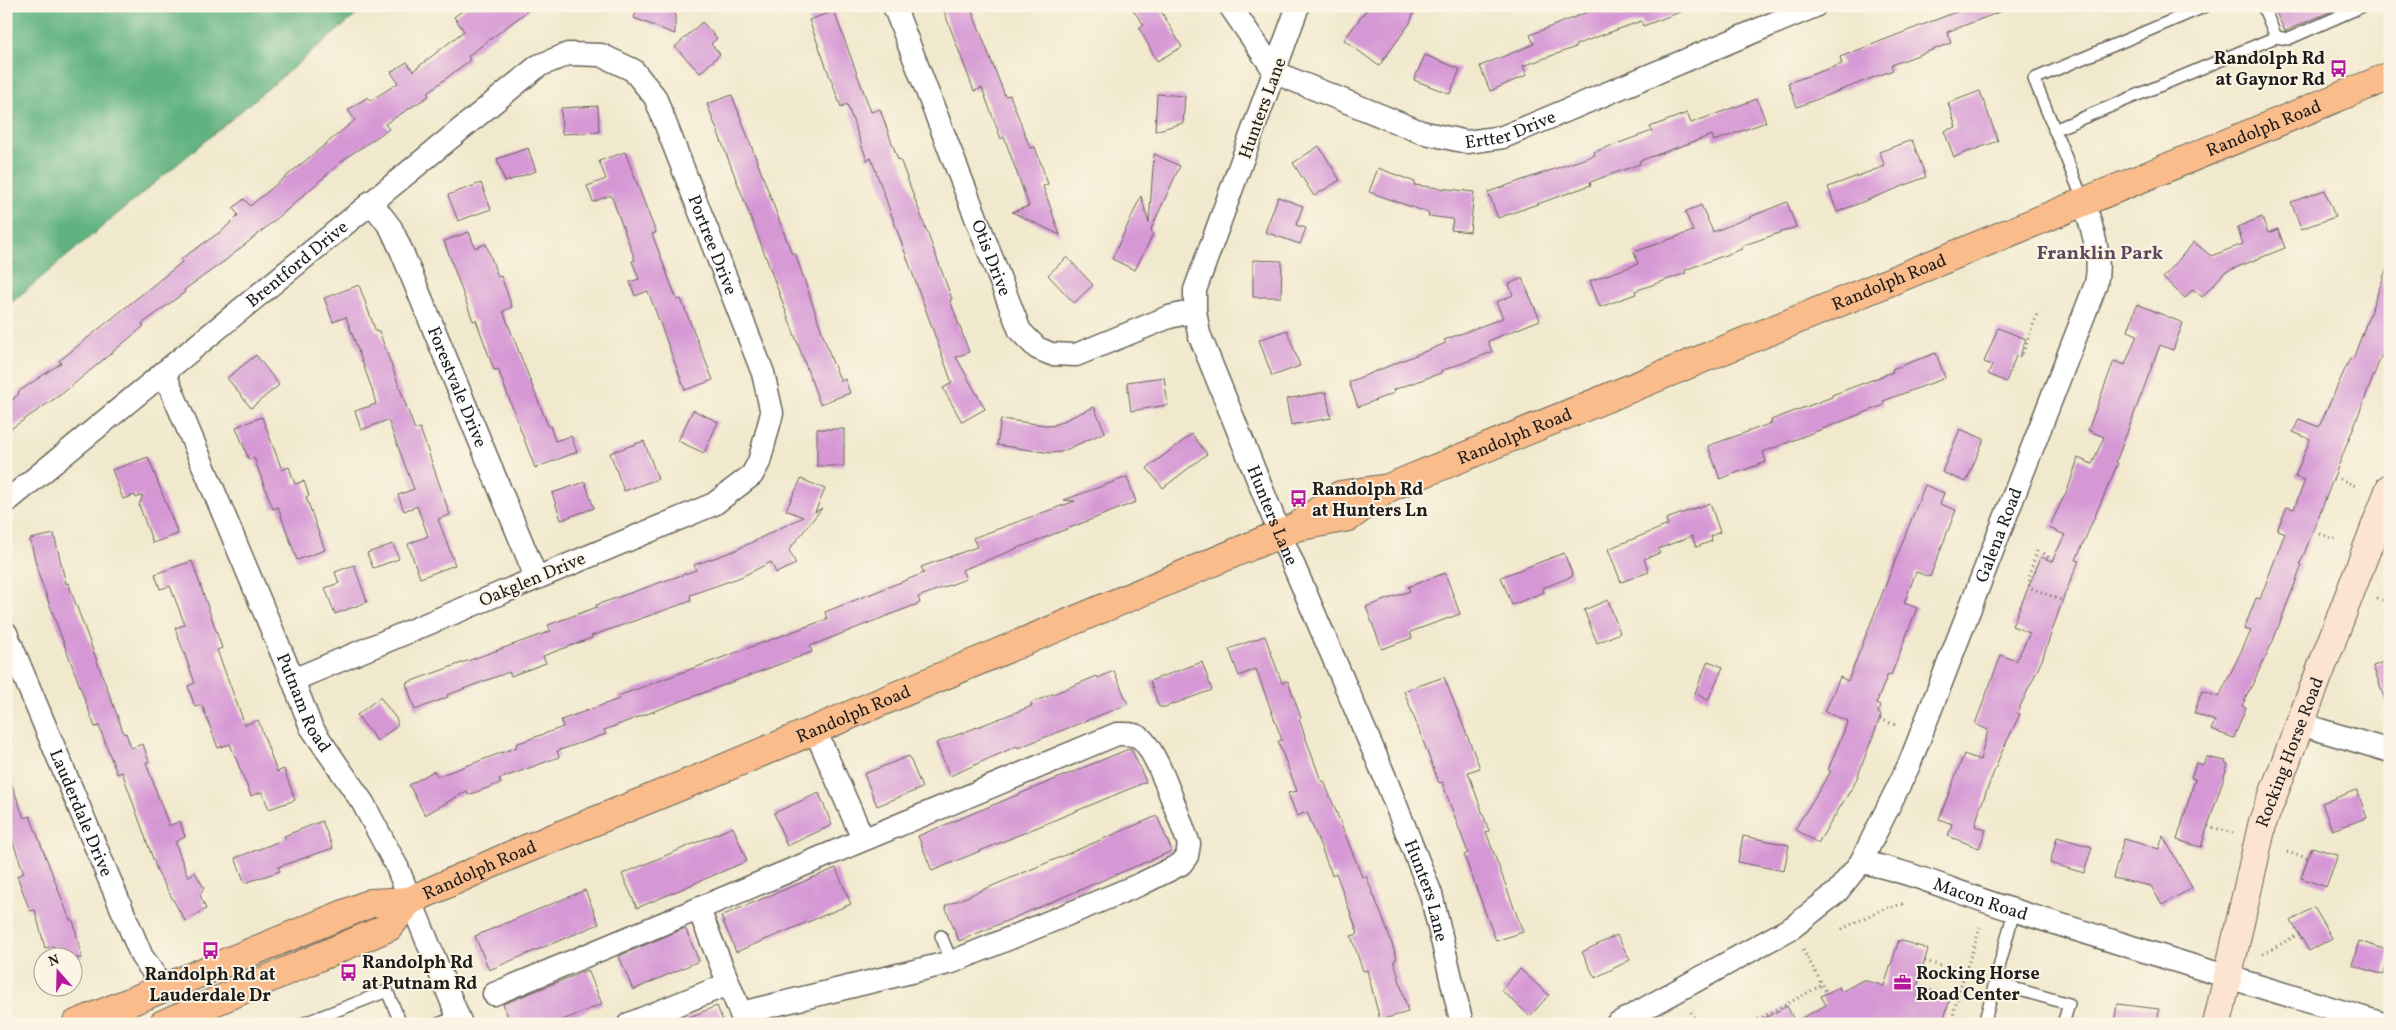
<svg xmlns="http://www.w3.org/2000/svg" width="2396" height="1030" font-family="Vollkorn,serif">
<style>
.forest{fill:#60b280;stroke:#3e674e}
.building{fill:#d698d5}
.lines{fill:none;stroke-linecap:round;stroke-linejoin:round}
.lane-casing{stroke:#67645a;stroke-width:14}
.street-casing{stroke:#67645a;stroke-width:25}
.secondary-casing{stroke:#67645a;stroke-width:30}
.primary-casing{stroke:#67645a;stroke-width:30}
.path{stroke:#67645a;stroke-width:3;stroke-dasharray:1 4;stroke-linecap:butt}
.lane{stroke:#fff;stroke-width:11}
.street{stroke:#fff;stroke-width:22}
.secondary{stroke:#fde4d0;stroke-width:28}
.primary{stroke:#f9bc8a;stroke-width:28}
.labels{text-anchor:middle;stroke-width:4;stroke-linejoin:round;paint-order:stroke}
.poi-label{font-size:18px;font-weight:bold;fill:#1c1c1c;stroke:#fcf5e5;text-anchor:start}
.street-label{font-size:18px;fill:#1c1c1c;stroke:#fcf5e5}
.neighbourhood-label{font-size:19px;font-weight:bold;fill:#5d475d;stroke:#fcf5e5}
</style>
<rect width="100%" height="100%" fill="#fcf5e5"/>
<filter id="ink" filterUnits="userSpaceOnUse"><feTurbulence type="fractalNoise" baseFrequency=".02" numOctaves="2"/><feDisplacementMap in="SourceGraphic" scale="10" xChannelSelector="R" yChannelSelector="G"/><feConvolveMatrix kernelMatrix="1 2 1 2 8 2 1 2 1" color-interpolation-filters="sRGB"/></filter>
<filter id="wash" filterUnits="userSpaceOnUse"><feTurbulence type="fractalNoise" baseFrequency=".0096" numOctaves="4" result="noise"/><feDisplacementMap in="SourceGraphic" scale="20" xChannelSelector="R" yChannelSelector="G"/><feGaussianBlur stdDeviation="1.12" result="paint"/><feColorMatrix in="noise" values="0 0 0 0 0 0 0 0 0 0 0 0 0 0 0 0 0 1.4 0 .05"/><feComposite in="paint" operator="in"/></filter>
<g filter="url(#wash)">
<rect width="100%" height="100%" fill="#f1e9cd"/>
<polygon class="forest" points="6,6 367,6 6,307"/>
<g id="blocks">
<g class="building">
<polygon points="469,6 534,6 468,56 470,60 427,93 429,96 385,124 389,129 347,157 280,216 226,260 184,290 185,292 142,324 144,326 63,393 6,432 6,405 19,394 18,392 61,363 59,361 182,262 181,259 223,230 238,215 233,208 244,199 250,206 355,120 348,110 368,97 370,101 398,83 391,72 407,62 413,71 464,31 454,17"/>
<polygon points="638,6 675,6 675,34 634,18"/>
<polygon points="942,6 970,6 1005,96 1010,95 1030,148 1035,147 1048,184 1043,186 1060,235 1012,212 1029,206 1004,137 1001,139 982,88 974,91"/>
<polygon points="1130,6 1158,6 1182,47 1157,61 1139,28 1144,25"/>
<polygon points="1369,6 1416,6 1410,23 1379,66 1344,40"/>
<polygon points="1602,6 1691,6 1691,8 1643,26 1641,21 1575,45 1576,47 1523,66 1527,75 1490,91 1480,66 1534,44 1530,35"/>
<polygon points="1960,6 2010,8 1947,32 1951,43 1891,65 1893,70 1797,107 1788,83 1842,64 1840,57 1961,10"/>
<polygon points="2273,6 2344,6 2285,31"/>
<polygon points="834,11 871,112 880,109 898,160 900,159 952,299 950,300 969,352 956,357 985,409 962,422 943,388 952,383 871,158 867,160 847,104 841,107 809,20"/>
<polygon points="702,22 717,38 711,44 720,54 700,73 675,47"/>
<polygon points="1425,55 1460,69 1450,94 1414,80"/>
<polygon points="1980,91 1998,141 1954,157 1944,131 1956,127 1948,103"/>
<polygon points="1157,94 1185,96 1183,123 1155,131"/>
<polygon points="732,95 792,254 795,253 832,361 841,381 845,379 850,393 820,404 761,244 707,104"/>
<polygon points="1757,99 1766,122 1714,141 1712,135 1639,161 1640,164 1590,182 1591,185 1498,218 1488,192 1595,155 1594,152 1652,131 1650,127 1687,113 1691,123"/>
<polygon points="598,106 599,132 562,134 561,108"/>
<polygon points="1912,140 1926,177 1837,212 1828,187 1885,166 1879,152"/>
<polygon points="1319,146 1340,180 1314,196 1293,163"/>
<polygon points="528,148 536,171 505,182 497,159"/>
<polygon points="625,152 656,233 652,234 677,300 681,299 713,380 685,390 648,291 635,296 630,282 639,279 632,261 635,260 611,195 593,202 587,186 606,179 599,161"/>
<polygon points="1154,154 1180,166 1151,229 1153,234 1135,270 1112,259 1141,196 1149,223"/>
<polygon points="1378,168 1415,182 1414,185 1474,192 1470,232 1451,230 1453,219 1428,216 1429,213 1369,192"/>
<polygon points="481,183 491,209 458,221 448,195"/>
<polygon points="2325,190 2335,217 2301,229 2291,202"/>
<polygon points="1278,197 1303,206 1296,225 1306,228 1300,244 1265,232"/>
<polygon points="1787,202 1796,227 1742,246 1742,249 1685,270 1686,273 1635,291 1636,294 1600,307 1590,281 1638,264 1634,252 1693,231 1685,212 1701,205 1713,232"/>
<polygon points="2262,217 2268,233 2278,229 2285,248 2225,272 2202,297 2193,289 2185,298 2163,278 2194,242 2211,256 2243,244 2237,227"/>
<polygon points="469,232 475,248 486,244 498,277 501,276 512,307 503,311 548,426 550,426 555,441 571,436 577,452 535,468 498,369 494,370 476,320 473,321 444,241"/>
<polygon points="1067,257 1093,285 1074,303 1048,275"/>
<polygon points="1253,260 1282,261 1281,297 1253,297"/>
<polygon points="2388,265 2390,334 2300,564 2302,565 2273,641 2242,706 2246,707 2234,738 2211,730 2215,721 2194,713 2202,691 2219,697 2251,631 2244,629 2256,598 2260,599 2285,533 2277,530 2287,507 2294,509 2305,480 2295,477 2310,439 2293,432 2299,419 2319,427 2350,358 2353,359"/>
<polygon points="1522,278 1540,320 1488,341 1492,352 1441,371 1441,373 1393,390 1394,393 1358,407 1349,382 1446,343 1444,340 1503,318 1496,302 1513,295 1509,284"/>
<polygon points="359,285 376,332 379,331 415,430 420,428 450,515 438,519 455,565 420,578 408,544 428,536 417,506 404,511 398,495 414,489 388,420 361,430 355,411 376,404 372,389 346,317 333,322 324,298"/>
<polygon points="2137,304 2183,323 2173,350 2160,345 2116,462 2118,463 2076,560 2079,561 2064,596 2042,660 2017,713 2020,714 2000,756 1980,808 1975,826 1986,830 1979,848 1948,836 1952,824 1939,819 1964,754 1980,760 1988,730 1975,724 2001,655 2016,661 2030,633 2012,626 2041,557 2052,561 2065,535 2049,528 2069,486 2078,458 2092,464 2104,437 2088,430 2114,361 2125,365 2137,335 2128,331"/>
<polygon points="1998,328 2026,339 2019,358 2016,356 2006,382 1988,374 1992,365 1984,362"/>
<polygon points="1287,330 1300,366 1272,376 1259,340"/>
<polygon points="1936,353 1945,378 1883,401 1884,405 1763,452 1766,462 1720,479 1708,446 1772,423 1771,420 1832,397 1832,395 1893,372 1892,369"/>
<polygon points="256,355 279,385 251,408 227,378"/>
<polygon points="1164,377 1168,405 1131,411 1127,382"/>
<polygon points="1326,392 1331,418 1291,425 1286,399"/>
<polygon points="1094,407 1105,432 1061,452 1051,453 997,445 1001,419 1052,426"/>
<polygon points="693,410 718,422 704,453 678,441"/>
<polygon points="262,417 282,470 289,467 295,484 304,481 309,496 306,497 325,550 297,560 278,507 273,509 254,458 249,460 236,427"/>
<rect x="817" y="429" width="27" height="37"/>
<polygon points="1960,429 1984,439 1966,482 1942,472"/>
<polygon points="1192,434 1207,454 1163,488 1147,468"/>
<polygon points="644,441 658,479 624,491 610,453"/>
<polygon points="148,457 178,534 153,543 139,505 143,495 136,498 135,495 123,499 112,470"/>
<polygon points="1127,477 1136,502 962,570 966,579 918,597 920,603 810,646 812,652 604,730 606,734 557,751 559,757 499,779 501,783 468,795 467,791 425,815 409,785 434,771 437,776 439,776 517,747 516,744 563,727 561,720 619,699 618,696 827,619 825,612 924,573 921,567 977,547 973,538 1075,501 1064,500"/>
<polygon points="801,479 825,489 815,512 822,508 789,550 796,564 776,573 771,562 741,577 690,595 691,601 591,636 592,638 543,656 546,663 511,676 509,672 447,695 448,697 415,710 406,683 551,631 548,625 597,607 596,605 696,570 694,565 734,551 803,517 786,510"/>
<polygon points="585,482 594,508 561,520 552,493"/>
<polygon points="1925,485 1944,493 1940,504 1956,510 1930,577 1916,572 1904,603 1917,608 1891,675 1888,674 1876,704 1880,706 1878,713 1881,715 1855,783 1818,843 1795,829 1831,771 1828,770 1848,721 1825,712 1840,677 1848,681"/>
<polygon points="1710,503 1720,532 1711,536 1712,541 1696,547 1692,536 1658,549 1660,553 1644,559 1649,572 1621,582 1608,549 1668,525 1666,519"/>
<polygon points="54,534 66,584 68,583 124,734 126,733 131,748 143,744 149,762 146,763 169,826 180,821 185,837 175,842 188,877 195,872 204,888 200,895 206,909 185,921 158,873 122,772 117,774 99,726 95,727 39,576 30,539"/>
<polygon points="393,544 399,559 373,568 367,553"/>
<polygon points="1564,553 1573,576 1543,588 1544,592 1512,605 1501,577"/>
<polygon points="192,561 222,648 217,650 242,717 245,725 258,720 277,772 284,769 295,800 269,809 262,792 251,796 230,744 218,748 202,705 195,707 188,686 195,683 175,628 185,625 170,586 160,589 155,574"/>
<polygon points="354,565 367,602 335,614 325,588 339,583 335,572"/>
<polygon points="1445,573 1460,614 1410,632 1412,638 1382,649 1366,607 1410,591 1408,587"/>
<polygon points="1608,600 1620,633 1597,643 1584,610"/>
<polygon points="1265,636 1282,683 1288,681 1301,718 1299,719 1321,781 1324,781 1362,877 1366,876 1385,924 1397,959 1394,960 1408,1012 1380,1020 1367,970 1363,971 1351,936 1358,934 1336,873 1332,875 1307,812 1297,816 1288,793 1297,791 1278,741 1282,740 1256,669 1239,676 1229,649"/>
<polygon points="2390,660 2390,708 2388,708 2373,666"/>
<polygon points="1708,661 1723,667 1708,700 1695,693"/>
<polygon points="1202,662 1212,690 1165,707 1159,707 1150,681"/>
<polygon points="1114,671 1128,704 1018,748 1017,746 950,776 936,743 1032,706 1031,703 1097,676 1098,678"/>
<polygon points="1444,677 1480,768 1468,772 1489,831 1486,832 1523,932 1496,941 1464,855 1468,853 1442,782 1439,783 1404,691"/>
<polygon points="380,697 397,720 397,726 377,741 357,715"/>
<polygon points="1131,748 1146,782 932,871 918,836"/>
<polygon points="909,756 922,788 877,806 864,774"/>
<polygon points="2206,757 2226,761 2225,763 2228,764 2201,847 2177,840 2195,779 2191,778 2196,763 2203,765"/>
<polygon points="6,774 8,774 24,818 30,816 70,920 73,920 82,958 57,958 54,946 45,948 35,910 30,911 17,876 24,873 6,823"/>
<polygon points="2357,790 2367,818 2332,830 2322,803"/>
<polygon points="819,793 832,825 787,846 774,813"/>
<polygon points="1157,816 1172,851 959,941 945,906"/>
<polygon points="322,821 333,848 278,867 280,871 245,883 235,858 286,839 284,836"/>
<polygon points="733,827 747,861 637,908 622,874"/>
<polygon points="1743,836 1789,845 1784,871 1738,862"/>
<polygon points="2163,836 2192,888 2162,905 2151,886 2113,878 2124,839 2159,849"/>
<polygon points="2057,837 2092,847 2084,873 2050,863"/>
<polygon points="2312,847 2338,855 2326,887 2301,878"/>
<polygon points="836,868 851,904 736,952 721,916"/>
<polygon points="585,890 599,924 489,970 475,936"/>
<polygon points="2314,907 2332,938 2309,951 2291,921"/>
<polygon points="685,928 699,961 633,990 619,956"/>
<polygon points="1617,935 1630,960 1595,978 1582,952"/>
<polygon points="1899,940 1928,949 1917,987 1951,997 1942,1024 1754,1024 1787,1006 1795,1022 1826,1005 1821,996 1839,987 1841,992 1863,980 1884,986"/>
<polygon points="2359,941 2390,951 2384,975 2352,965"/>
<polygon points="1520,969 1549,995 1530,1016 1501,990"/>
<polygon points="588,970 602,1004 553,1024 511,1024 503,1004"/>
<polygon points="2117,1004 2159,1009 2157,1024 2114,1024"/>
<polygon points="717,1006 724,1024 674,1024 674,1023"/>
</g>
</g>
</g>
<g filter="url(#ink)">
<use href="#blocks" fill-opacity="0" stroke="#67645a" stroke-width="1"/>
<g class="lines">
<defs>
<g id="lane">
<polyline points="2276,37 2288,39 2363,6"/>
<polyline points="2054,130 2276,37 2263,6"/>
<polyline points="2084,202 2034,79 2206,6"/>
<polyline points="941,936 952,962"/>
<polyline points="1995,983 2069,1004 2063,1024"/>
<polyline points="302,1024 387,991 401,1024"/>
<polyline points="438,1024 458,1016"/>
<polyline points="1984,1024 2014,911"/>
</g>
<g id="street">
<path id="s1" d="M 894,6 L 1020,331 L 1037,348 L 1051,354 L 1076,355 L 1169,317 L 1195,311"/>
<path id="s2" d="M 1230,6 L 1276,73 L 1421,132 L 1467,142 L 1503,137 L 1815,6"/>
<path id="s3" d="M 1298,6 L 1195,290 L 1195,311 L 1199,334 L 1280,534 L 1384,775 L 1431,894 L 1462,1024"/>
<path id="s4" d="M 371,202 L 391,228 L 402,252 L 536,577"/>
<path id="s5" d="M 164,372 L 293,680 L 311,727 L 363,803 L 397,867 L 461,1024"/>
<path id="s6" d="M 6,502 L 538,66 L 568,54 L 601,55 L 633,70 L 655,97 L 763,373 L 772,413 L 759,462 L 752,475 L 714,504 L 293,680"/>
<path id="s7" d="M 6,633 L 142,957 L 152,970 L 160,990"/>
<polyline points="2300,724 2390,751"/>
<polyline points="815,730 863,839"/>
<path id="s8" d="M 1861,862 L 1909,765 L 2096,284 C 2102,255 2092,229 2084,202"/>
<polyline points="699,910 745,1024"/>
<path d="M 494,994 L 1117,734 C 1125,734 1132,733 1139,737 C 1157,748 1180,822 1189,844 L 1187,856 L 1181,864 L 1141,884 L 952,962 L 741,1013"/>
<polyline points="629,1024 728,984"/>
<path id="s9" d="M 1617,1024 L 1793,927 L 1837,892 L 1861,862 C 1914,872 1964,896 2016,911 C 2139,949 2261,988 2384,1024"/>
</g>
<g id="secondary">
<path id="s10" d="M 2217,1024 L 2263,821 L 2390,488"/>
</g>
<g id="primary">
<path id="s11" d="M 1303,522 L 1340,495 L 1388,488 L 2390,76"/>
<path id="s12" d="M 76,1024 L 371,903 L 409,901 L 509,856 L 703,777 L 1296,527 L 1349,517 L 1388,488"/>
<polyline points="163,1024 389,927 409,901"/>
</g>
</defs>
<use href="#lane" class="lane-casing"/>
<use href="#street" class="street-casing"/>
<use href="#secondary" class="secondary-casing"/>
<use href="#primary" class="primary-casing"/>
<g class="path">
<polyline points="2020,355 2022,356 2038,311"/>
<polyline points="2340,479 2358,487"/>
<polyline points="2320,534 2338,540"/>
<polyline points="2037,551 2030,572 2029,587 2063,601"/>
<polyline points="2044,553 2053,562"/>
<polyline points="2377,598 2390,603"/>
<polyline points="1880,719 1898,726"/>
<polyline points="2208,826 2233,833"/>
<polyline points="2287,852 2308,858"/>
<polyline points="1842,929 1881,910 1905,903"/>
<polyline points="1803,950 1827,993"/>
<polyline points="2263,954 2299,934"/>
<polyline points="1925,961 1982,979"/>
<polyline points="1691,1012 1698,1024"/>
<polyline points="1749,1024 1822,985"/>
<polyline points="1951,1024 1959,991 1981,925"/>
</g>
<use href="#lane" class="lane"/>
<use href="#street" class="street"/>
<use href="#secondary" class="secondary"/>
<use href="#primary" class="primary"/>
</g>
</g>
<defs>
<symbol id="bus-bare" viewBox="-9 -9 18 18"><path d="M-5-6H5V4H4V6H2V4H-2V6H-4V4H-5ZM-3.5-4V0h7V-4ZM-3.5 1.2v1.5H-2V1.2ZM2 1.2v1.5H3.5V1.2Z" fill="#b5179e" stroke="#fcf5e5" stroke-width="2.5" paint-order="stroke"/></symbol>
<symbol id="office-bare" viewBox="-9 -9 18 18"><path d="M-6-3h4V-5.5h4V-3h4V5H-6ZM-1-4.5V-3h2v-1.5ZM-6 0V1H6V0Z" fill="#b5179e" stroke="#fcf5e5" stroke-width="2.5" paint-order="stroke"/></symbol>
</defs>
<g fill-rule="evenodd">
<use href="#bus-bare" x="2326" y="56" width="25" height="25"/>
<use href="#bus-bare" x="1286" y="486" width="25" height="25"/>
<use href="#bus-bare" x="198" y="938" width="25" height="25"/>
<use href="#bus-bare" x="336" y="960" width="25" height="25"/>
<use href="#office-bare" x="1890" y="970" width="25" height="25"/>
</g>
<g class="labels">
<g class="poi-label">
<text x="2325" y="64" text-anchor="end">Randolph Rd<tspan x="2325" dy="21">at Gaynor Rd</tspan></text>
<text x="1312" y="495">Randolph Rd<tspan x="1312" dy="21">at Hunters Ln</tspan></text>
<text x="362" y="968">Randolph Rd<tspan x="362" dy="21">at Putnam Rd</tspan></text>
<text x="1916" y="979">Rocking Horse<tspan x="1916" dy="21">Road Center</tspan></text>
<text x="210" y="980" text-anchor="middle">Randolph Rd at<tspan x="210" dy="21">Lauderdale Dr</tspan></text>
</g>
<g class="street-label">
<text transform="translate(1262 108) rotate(-70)" y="6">Hunters Lane</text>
<text dy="6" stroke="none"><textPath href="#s2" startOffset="330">Ertter Drive</textPath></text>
<text dy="6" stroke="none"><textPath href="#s11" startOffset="1041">Randolph Road</textPath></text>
<text dy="6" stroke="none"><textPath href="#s6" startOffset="982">Portree Drive</textPath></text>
<text dy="6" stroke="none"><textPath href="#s1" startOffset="270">Otis Drive</textPath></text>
<text dy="6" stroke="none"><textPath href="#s6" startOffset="376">Brentford Drive</textPath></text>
<text dy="6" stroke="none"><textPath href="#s11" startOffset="636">Randolph Road</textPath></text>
<text dy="6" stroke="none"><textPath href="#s4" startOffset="205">Forestvale Drive</textPath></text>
<text dy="6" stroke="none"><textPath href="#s11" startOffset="231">Randolph Road</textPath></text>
<text dy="6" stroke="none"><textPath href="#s3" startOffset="542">Hunters Lane</textPath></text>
<text dy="6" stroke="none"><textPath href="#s8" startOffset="355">Galena Road</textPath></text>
<text transform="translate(532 579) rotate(-23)" y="6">Oakglen Drive</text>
<text dy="6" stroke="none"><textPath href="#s5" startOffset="359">Putnam Road</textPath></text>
<text dy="6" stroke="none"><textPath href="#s12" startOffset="839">Randolph Road</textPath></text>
<text dy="6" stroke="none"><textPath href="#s10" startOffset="282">Rocking Horse Road</textPath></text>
<text dy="6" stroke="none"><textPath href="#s7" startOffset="195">Lauderdale Drive</textPath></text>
<text dy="6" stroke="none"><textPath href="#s12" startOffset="434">Randolph Road</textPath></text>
<text dy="6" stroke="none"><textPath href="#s3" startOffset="948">Hunters Lane</textPath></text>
<text dy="6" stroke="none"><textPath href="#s9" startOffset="421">Macon Road</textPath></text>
</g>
<g class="neighbourhood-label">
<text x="2100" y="259">Franklin Park</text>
</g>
</g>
<rect width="2396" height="1030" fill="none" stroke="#fcf5e5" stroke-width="25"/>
<g transform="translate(58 972) rotate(340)"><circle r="24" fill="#fcf5e5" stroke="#a29e95"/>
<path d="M0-4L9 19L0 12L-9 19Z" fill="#b5179e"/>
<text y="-8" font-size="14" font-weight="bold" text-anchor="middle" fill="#1c1c1c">N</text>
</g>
</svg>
